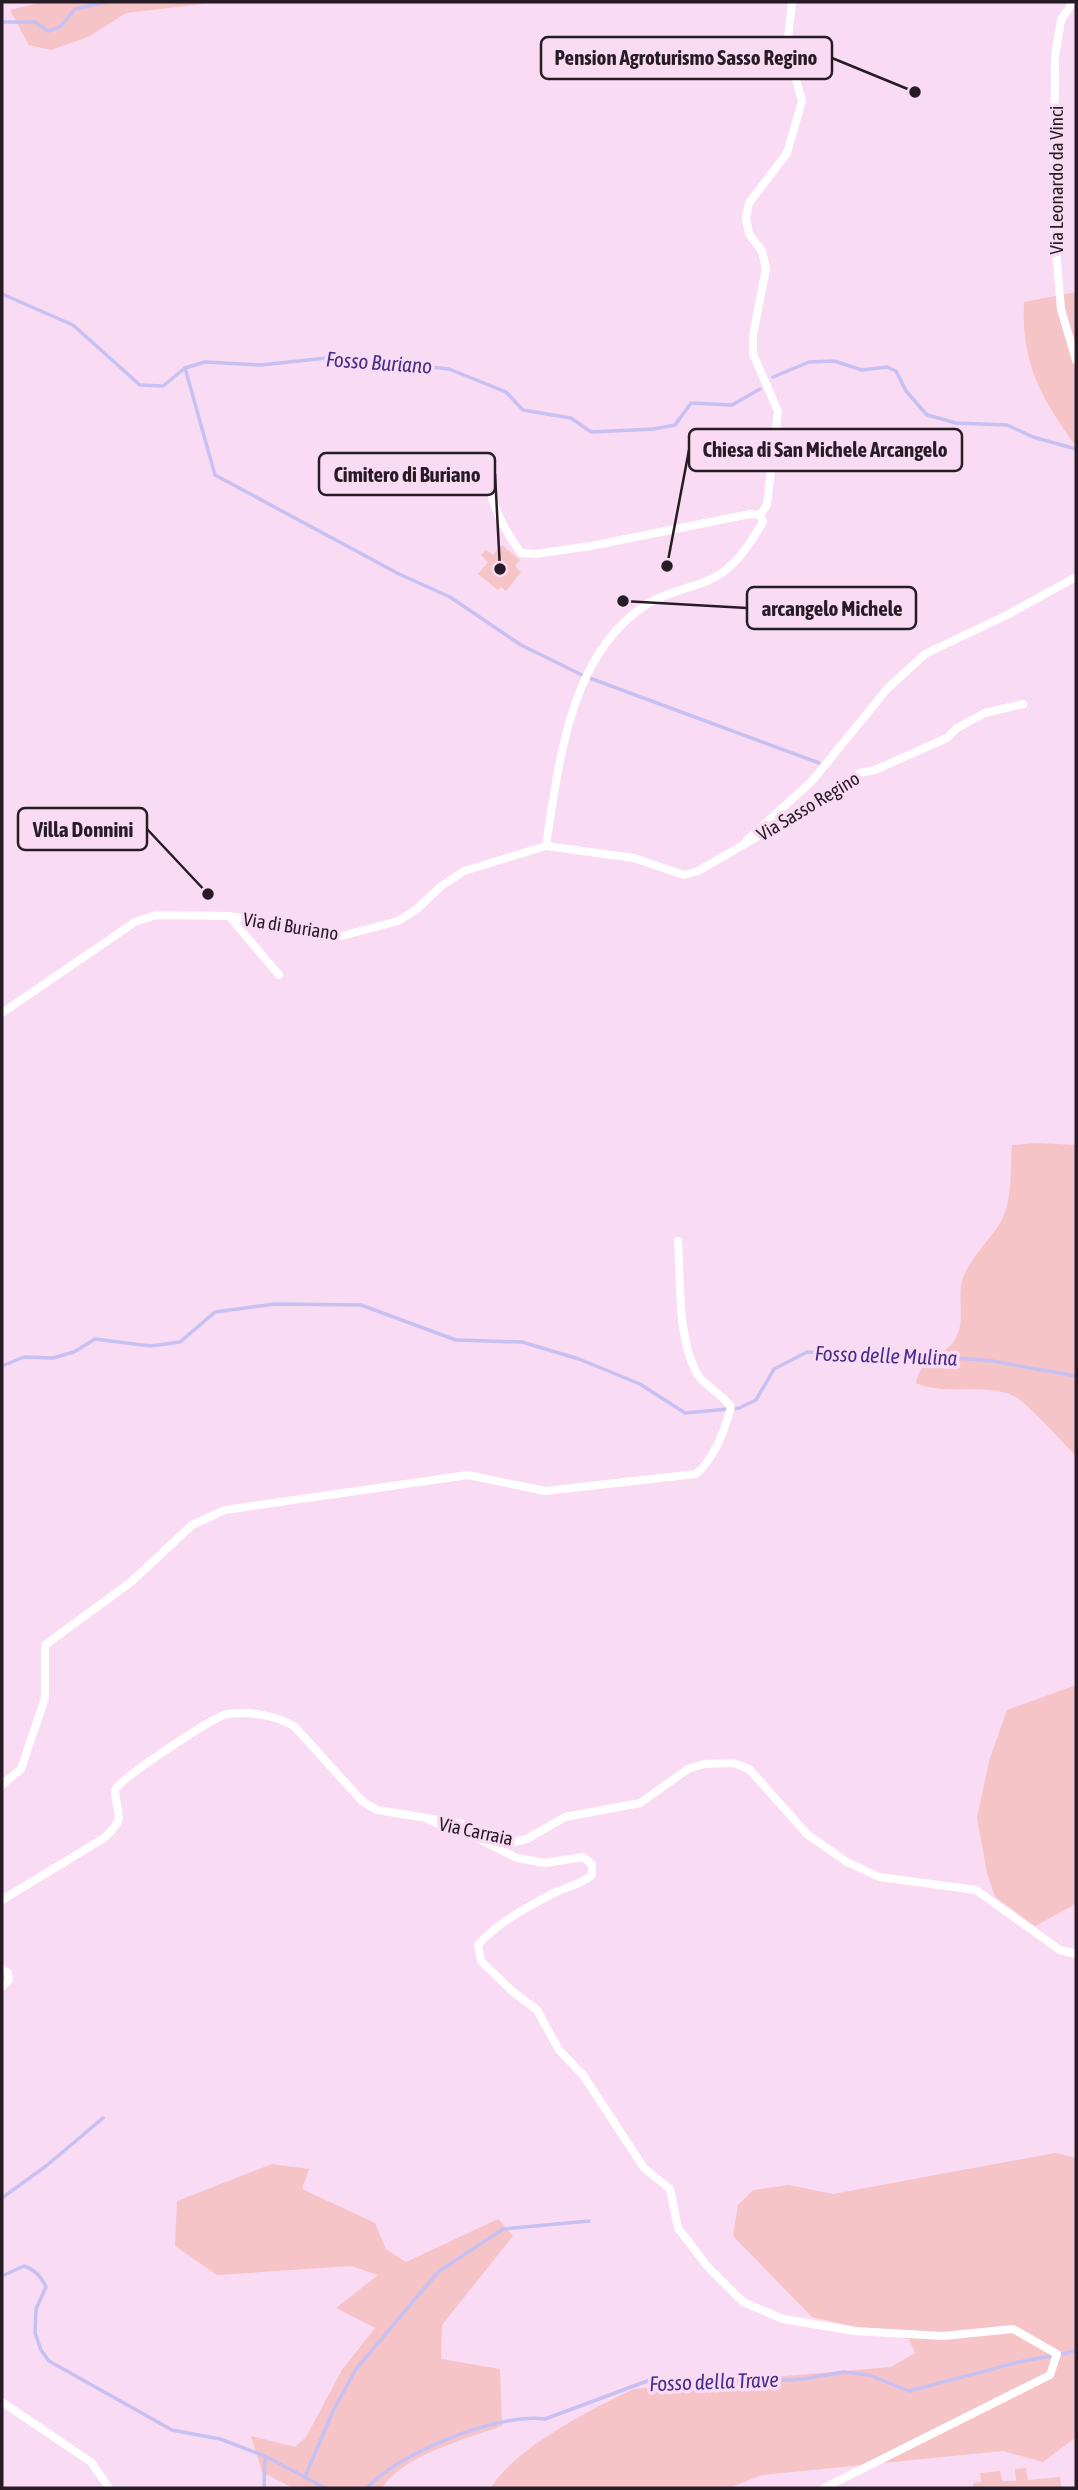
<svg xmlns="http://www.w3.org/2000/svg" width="1078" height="2490" font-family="'Asap Condensed',sans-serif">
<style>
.green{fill:#f6c3c6}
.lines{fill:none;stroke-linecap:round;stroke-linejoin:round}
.stream{stroke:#c6c0f3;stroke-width:3.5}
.minor{stroke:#fff;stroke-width:8}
.labels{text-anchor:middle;stroke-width:7;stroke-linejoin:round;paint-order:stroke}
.street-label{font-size:19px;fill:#271c25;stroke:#fadbf4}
.water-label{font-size:21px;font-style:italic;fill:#472d8c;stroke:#fadbf4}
.leader{fill:none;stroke:#271c25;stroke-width:2.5}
.callout-dot{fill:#271c25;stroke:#fadbf4;stroke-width:2.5}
.callout{fill:#fadbf4;stroke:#271c25;stroke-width:2.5}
.callout-label{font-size:21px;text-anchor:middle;font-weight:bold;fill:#271c25}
</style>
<rect width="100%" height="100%" fill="#fadbf4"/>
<g class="green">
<polygon points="42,2 220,2 126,13 88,37 51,50 29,45 10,10"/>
<path d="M 1076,292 L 1076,447 C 1041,397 1021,364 1024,302 Z"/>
<polygon points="502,545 520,560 515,566 521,572 506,591 501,587 498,590 478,574 488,562 481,555 486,550 493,555"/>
<path d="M 1037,1143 L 1076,1145 L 1076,1456 C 1063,1443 1026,1401 1012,1395 C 981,1383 947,1396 916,1383 C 923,1353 941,1360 954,1341 C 967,1321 956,1299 963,1278 C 970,1258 988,1242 999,1225 C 1013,1203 1010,1171 1012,1145 Z"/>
<polygon points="1076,1685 1076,1904 1035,1926 995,1897 987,1873 977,1818 989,1761 1007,1710"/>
<path d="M 1055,2153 L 1076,2158 L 1076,2437 L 1043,2462 L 1003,2451 L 762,2475 L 729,2488 L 491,2488 C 512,2450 594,2407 634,2389 L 891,2367 L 915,2353 L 909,2339 L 812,2317 L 733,2236 L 738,2205 L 753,2190 L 789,2185 L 833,2194 Z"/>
<path d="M 272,2164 L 309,2169 L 302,2189 L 375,2223 L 386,2249 L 406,2262 L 498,2219 L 513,2236 L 442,2325 L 441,2359 L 500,2369 L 502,2426 C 466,2439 403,2455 382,2488 L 293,2488 L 262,2472 L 251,2436 L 295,2447 L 306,2437 L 342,2370 L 375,2328 L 336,2308 L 378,2275 L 351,2266 L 217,2275 L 175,2246 L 177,2201 Z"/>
<polygon points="1026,2468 1028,2480 1060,2477 1061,2488 973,2488 973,2483 981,2482 980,2473 1000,2471 1002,2481 1016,2481 1015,2469"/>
</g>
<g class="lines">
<g class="stream">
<polyline points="2,22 35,22 48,31 60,27 75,9 106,2"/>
<polyline points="2,294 73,325 140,385 163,386 185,368 205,362 261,365 336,357 449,369 506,392 523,410 571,418 591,432 654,429 675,425 691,403 732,405 760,389"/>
<polyline points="185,368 215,475 399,574 450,597 521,645 584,676 819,763"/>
<polyline points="773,377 809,362 834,361 862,370 887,367 896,371 906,391 927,415 956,423 1007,425 1033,437 1076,449"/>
<polyline points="2,1366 24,1357 53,1358 74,1352 95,1339 150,1346 180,1342 215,1312 275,1304 361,1305 456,1340 522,1342 579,1359 640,1384 685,1413 739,1408 756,1400 774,1369 807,1352 900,1353 992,1361 1076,1376"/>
<polyline points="2,2198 46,2166 103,2118"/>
<path d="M 2,2276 L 24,2266 C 35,2270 41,2276 46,2287 L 36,2309 L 35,2333 L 41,2350 L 49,2361 L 172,2430 L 220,2439 L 265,2456 L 325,2488"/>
<polyline points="305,2477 333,2411 356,2369 438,2272 503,2229 589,2221"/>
<polyline points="264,2488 265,2456"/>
<path d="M 367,2488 C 396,2454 500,2412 545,2419 L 650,2380 L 796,2380 L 844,2372 L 869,2375 L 909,2391 L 1019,2362 L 1076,2351"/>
</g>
<g class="minor">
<polyline points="1073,2 1061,20 1055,57 1054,226 1061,309 1076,360"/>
<path d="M 488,463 C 485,494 503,528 521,553 L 535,554 L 591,546 L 750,514 L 760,515"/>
<polyline points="760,515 767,505 778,411 753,354 753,335 766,269 762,251 749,234 746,218 749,203 787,153 802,101 787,47 792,2"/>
<polyline points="747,840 812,781 887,689 925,654 1005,616 1076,577"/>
<path d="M 546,846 C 559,762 570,651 649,603 C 672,589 703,587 723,572 C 741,559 752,540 763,522 L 760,515"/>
<polyline points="229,916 279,975"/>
<polyline points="2,1013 135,922 156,915 229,916 342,936 398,921 417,909 440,887 464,871 546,846 634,858 684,875 698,871 826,797 860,773 875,770 947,738 957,728 985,713 1023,704"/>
<path d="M 2,1785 L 21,1769 L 45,1698 L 45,1645 L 131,1582 L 192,1525 L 225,1510 L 468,1475 L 545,1491 L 696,1474 C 714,1459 725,1429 731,1407 C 722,1393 703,1386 696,1372 C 677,1334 681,1282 678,1241"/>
<path d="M 431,1821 L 467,1833 L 517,1858 L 545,1863 L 583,1857 L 592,1864 L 592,1875 C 581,1885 565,1887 552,1894 C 527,1907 496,1924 478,1945 L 481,1961 L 512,1991 L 537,2010 L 559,2050 L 583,2075 L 644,2168 L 670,2189 L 678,2228 L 708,2267 L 743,2302 L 783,2319 L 855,2331 L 943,2336 L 1013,2329 L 1057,2354 L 1050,2375 L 824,2488"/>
<path d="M 2,1900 L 104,1838 C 128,1816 116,1817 115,1790 C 121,1778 213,1717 227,1714 C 248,1711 277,1715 295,1727 L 362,1801 L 377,1810 L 463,1824 L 514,1842 L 527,1839 L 565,1817 L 640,1803 L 688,1769 L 704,1764 L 734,1763 L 749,1769 L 808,1835 L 847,1862 L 879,1877 L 976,1890 L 1060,1950 L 1076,1954"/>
<polyline points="2,1969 8,1973 9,1980 2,1987"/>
<polyline points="2,2402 91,2462 109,2488"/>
</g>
</g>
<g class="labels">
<g class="street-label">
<text transform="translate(1056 180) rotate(-90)" y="7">Via Leonardo da Vinci</text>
<text transform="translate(808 806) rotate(-31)" y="7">Via Sasso Regino</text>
<text transform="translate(291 926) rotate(9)" y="7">Via di Buriano</text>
<text transform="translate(476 1831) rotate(12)" y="7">Via Carraia</text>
</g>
<g class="water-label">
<text transform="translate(379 363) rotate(4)" y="7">Fosso Buriano</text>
<text transform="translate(886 1356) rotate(2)" y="7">Fosso delle Mulina</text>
<text transform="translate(714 2382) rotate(-2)" y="7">Fosso della Trave</text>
</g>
</g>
<path class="leader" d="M915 92L832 58M667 566L689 450M500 569L495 474M623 601L747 608M208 894L147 829"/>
<g class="callout-dot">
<circle cx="915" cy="92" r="7"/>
<circle cx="667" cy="566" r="7"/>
<circle cx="500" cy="569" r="7"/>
<circle cx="623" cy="601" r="7"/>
<circle cx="208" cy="894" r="7"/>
</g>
<g class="callout">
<rect x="541" y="37" width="291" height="42" rx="7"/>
<rect x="689" y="429" width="273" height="42" rx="7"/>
<rect x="319" y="453" width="176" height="42" rx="7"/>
<rect x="747" y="587" width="169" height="42" rx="7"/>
<rect x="18" y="808" width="129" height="42" rx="7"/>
</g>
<g class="callout-label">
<text x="686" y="65">Pension Agroturismo Sasso Regino</text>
<text x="825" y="457">Chiesa di San Michele Arcangelo</text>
<text x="407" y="482">Cimitero di Buriano</text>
<text x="832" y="616">arcangelo Michele</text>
<text x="83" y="837">Villa Donnini</text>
</g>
<rect width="1078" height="2490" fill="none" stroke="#271c25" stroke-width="7"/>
</svg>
